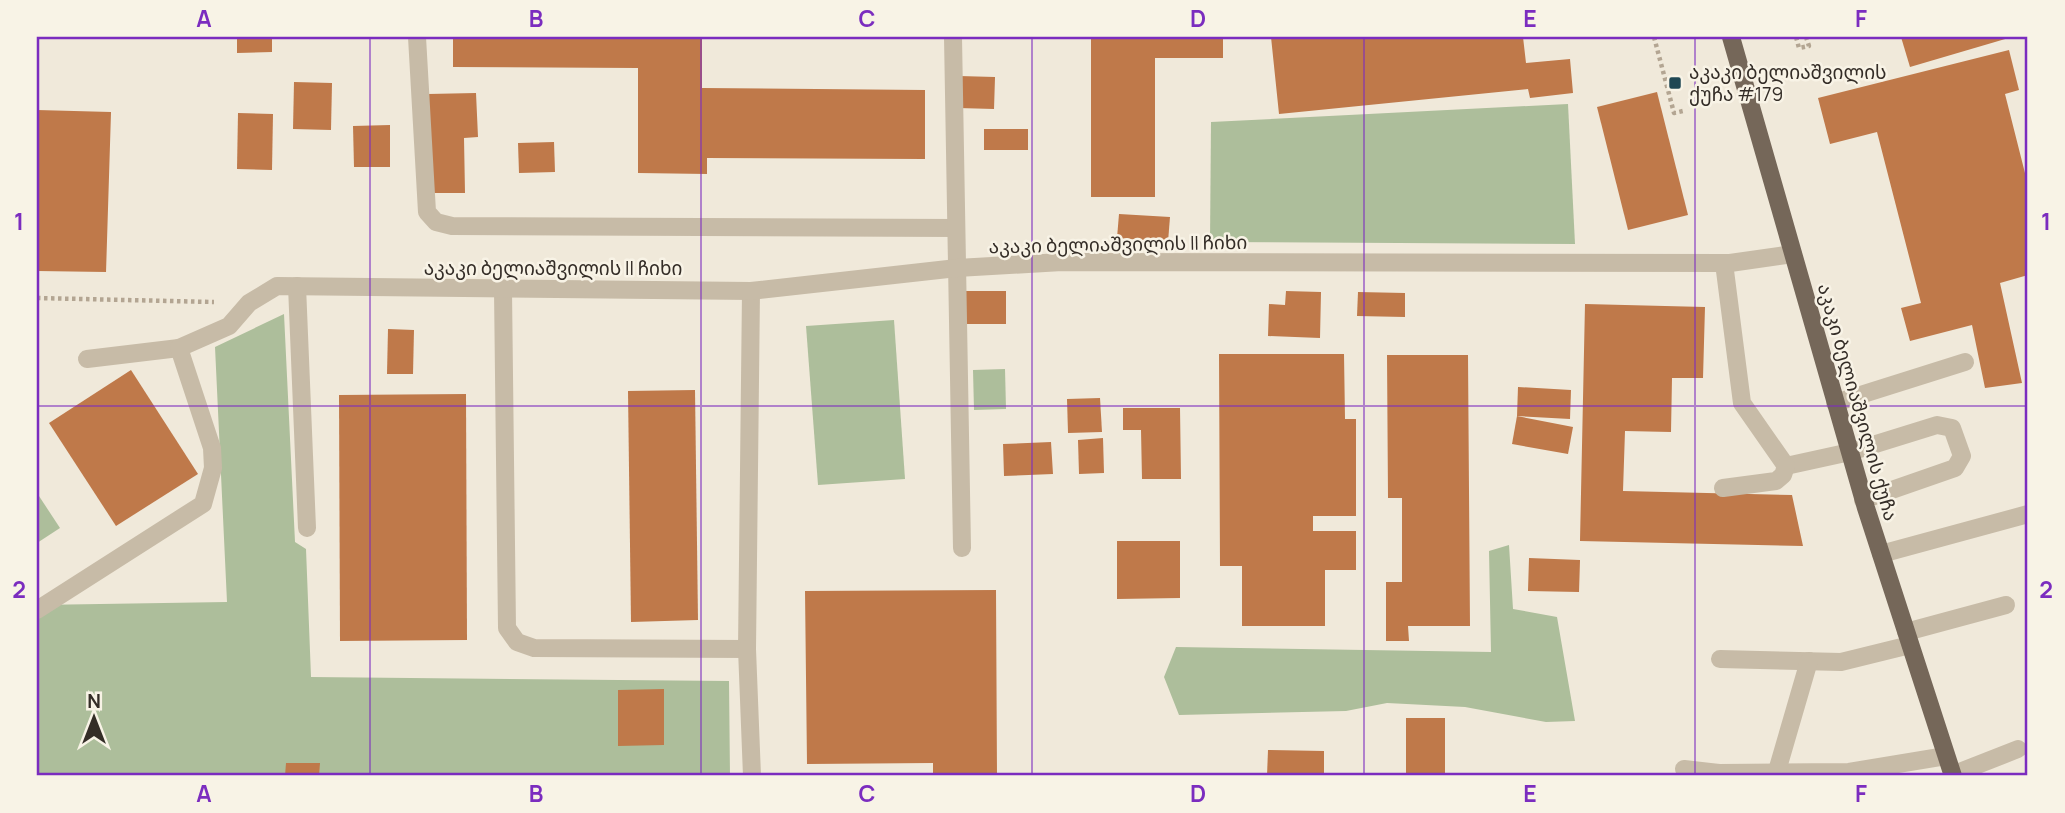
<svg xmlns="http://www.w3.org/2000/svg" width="2065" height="813" font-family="Manrope,'Noto Sans Georgian',sans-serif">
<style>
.green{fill:#adbe9b}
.building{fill:#bf794a}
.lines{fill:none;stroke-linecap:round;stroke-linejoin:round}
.path{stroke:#b3a592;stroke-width:4.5;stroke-dasharray:3.5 3.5;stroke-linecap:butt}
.minor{stroke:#c7bba7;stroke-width:18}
.major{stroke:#756759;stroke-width:18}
.grid{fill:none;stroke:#7b2cbf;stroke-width:2;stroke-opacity:0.55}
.poi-dot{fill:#1f4753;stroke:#f8f3e6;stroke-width:2.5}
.labels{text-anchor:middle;stroke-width:5;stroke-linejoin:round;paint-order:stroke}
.poi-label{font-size:19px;fill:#342d27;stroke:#f8f3e6;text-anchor:start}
.street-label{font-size:19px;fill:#342d27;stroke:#f8f3e6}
.neatline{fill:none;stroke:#7b2cbf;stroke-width:2.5}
.grid-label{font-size:23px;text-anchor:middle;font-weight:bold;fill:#7b2cbf}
</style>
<rect width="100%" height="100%" fill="#f0e9da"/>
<g class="green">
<polygon points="1568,104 1575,244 1210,242 1211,122"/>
<polygon points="284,314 295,542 306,549 311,677 729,681 730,776 37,776 37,605 227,602 215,347"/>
<polygon points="894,320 905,479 818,485 806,326"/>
<polygon points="1005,369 1006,409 974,410 973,370"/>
<polygon points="37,493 60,528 37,543"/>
<polygon points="1509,545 1513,609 1557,617 1575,721 1546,722 1465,707 1387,703 1346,711 1179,715 1164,677 1176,647 1491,652 1489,551"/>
</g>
<g class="building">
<polygon points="237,37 272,37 272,52 237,53"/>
<polygon points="453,37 702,37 702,88 925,90 925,159 707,158 707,174 638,173 638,68 453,67"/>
<polygon points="1091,37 1223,37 1223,58 1155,58 1155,197 1091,197"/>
<polygon points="1271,37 1523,37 1526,63 1570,59 1573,93 1530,98 1528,89 1279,114"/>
<polygon points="1901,37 2012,37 1910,67"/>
<polygon points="2009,50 2019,90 2005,94 2028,185 2028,275 2000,283 2022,383 1985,388 1972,325 1910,341 1901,308 1921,303 1877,132 1830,144 1818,98"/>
<polygon points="959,76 995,77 994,109 958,108"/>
<polygon points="294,82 332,83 331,130 293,129"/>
<polygon points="1657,92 1688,215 1628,230 1597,107"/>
<polygon points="476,93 478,137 464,138 465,193 430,193 428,94"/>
<polygon points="37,110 111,112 106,272 37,271"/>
<polygon points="238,113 273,114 272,170 237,169"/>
<polygon points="390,125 390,167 354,167 353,126"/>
<rect x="984" y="129" width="44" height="21"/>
<polygon points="554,142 555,172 519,173 518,143"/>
<polygon points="1119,214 1170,217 1168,242 1117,238"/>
<rect x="963" y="291" width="43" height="33"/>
<polygon points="1286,291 1321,292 1320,338 1268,336 1269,304 1285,305"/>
<polygon points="1358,292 1405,293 1405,317 1357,316"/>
<polygon points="1585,304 1705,307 1703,378 1672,378 1671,432 1625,431 1623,491 1792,495 1803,546 1580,541"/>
<polygon points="388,329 414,330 413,374 387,374"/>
<polygon points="1219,354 1344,354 1345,419 1356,419 1356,516 1313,516 1313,531 1356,531 1356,570 1325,570 1325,626 1242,626 1242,566 1220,566"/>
<polygon points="1387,355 1468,355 1470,626 1408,626 1409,641 1386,641 1386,582 1402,582 1402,498 1388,498"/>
<polygon points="131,370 198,474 116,526 49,423"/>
<polygon points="1518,387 1571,390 1570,419 1517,416"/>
<polygon points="695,390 698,620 631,622 628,391"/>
<polygon points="466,394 467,640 340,641 339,395"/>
<polygon points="1100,398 1102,432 1068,433 1067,399"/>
<polygon points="1123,408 1180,408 1181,479 1142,479 1141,430 1123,430"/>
<polygon points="1517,416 1573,427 1568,454 1512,444"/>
<polygon points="1103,438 1104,473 1079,474 1078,440"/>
<polygon points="1051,442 1053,474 1004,476 1003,444"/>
<polygon points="1117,541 1180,541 1180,598 1117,599"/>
<polygon points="1529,558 1580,560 1579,592 1528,591"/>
<polygon points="996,590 997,776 933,776 933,763 807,764 805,591"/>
<polygon points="664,689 664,745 618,746 618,690"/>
<rect x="1406" y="718" width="39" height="58"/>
<polygon points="1268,750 1324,751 1324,776 1267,776"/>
<polygon points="286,763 320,763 319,776 285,776"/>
</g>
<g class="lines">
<g class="path">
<polyline points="1654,37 1674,113 1683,111"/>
<polyline points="1796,37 1799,48 1809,46 1806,37"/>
<polyline points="37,298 214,302"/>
</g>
<g class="minor">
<polyline points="417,37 427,212 436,222 452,226 956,228"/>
<polyline points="953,37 962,548"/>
<polyline points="1724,263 1742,403 1786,466 1850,452 1937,425 1952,428 1962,456 1955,468 1863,500"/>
<polyline points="297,286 307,528"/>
<polyline points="503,290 507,628 517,642 534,648 747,649 751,291"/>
<polyline points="87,359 179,348"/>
<polyline points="1835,403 1965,362"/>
<polyline points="1723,488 1776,481 1783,475 1786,466"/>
<polyline points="1881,554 2028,514"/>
<polyline points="37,610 203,504 213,468 212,448 179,348 229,326 249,303 277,286 751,291 957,268 1062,262 1730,263 1793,254"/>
<polyline points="1906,632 2006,605"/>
<polyline points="747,649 752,776"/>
<polyline points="1720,659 1841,662 1910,645"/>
<polyline points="1684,769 1719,773 1849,772 1946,756"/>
<polyline points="1777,771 1809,661"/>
<polyline points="1952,775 2018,749"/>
</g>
<polyline class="major" points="1731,37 1866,508 1953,776"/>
</g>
<path class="grid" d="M 370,37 L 370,776M 701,37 L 701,776M 1032,37 L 1032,776M 1364,37 L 1364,776M 1695,37 L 1695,776M 37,406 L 2028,406"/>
<rect class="poi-dot" x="1668" y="76" width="14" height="14" rx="3.5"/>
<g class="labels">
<g class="poi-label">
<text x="1689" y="79">აკაკი ბელიაშვილის<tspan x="1689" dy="22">ქუჩა #179</tspan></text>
</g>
<g class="street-label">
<text transform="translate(1118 244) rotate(-1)" y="7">აკაკი ბელიაშვილის II ჩიხი</text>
<text x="553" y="275">აკაკი ბელიაშვილის II ჩიხი</text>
<text transform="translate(1858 402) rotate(74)" y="7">აკაკი ბელიაშვილის ქუჩა</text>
</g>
</g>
<rect width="2065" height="813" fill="none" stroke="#f8f3e6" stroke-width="77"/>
<g transform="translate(94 718)" stroke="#f8f3e6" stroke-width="5" paint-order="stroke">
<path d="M0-5L12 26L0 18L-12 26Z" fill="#342d27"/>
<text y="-10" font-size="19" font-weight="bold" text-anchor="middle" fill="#342d27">N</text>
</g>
<rect x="38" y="38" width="1988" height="736" class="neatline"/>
<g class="grid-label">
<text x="204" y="27">A</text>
<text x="536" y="27">B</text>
<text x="867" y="27">C</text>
<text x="1198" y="27">D</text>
<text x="1530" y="27">E</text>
<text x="1861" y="27">F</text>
<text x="19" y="230">1</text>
<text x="2046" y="230">1</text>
<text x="19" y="598">2</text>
<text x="2046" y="598">2</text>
<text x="204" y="802">A</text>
<text x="536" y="802">B</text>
<text x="867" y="802">C</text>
<text x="1198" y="802">D</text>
<text x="1530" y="802">E</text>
<text x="1861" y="802">F</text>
</g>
</svg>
